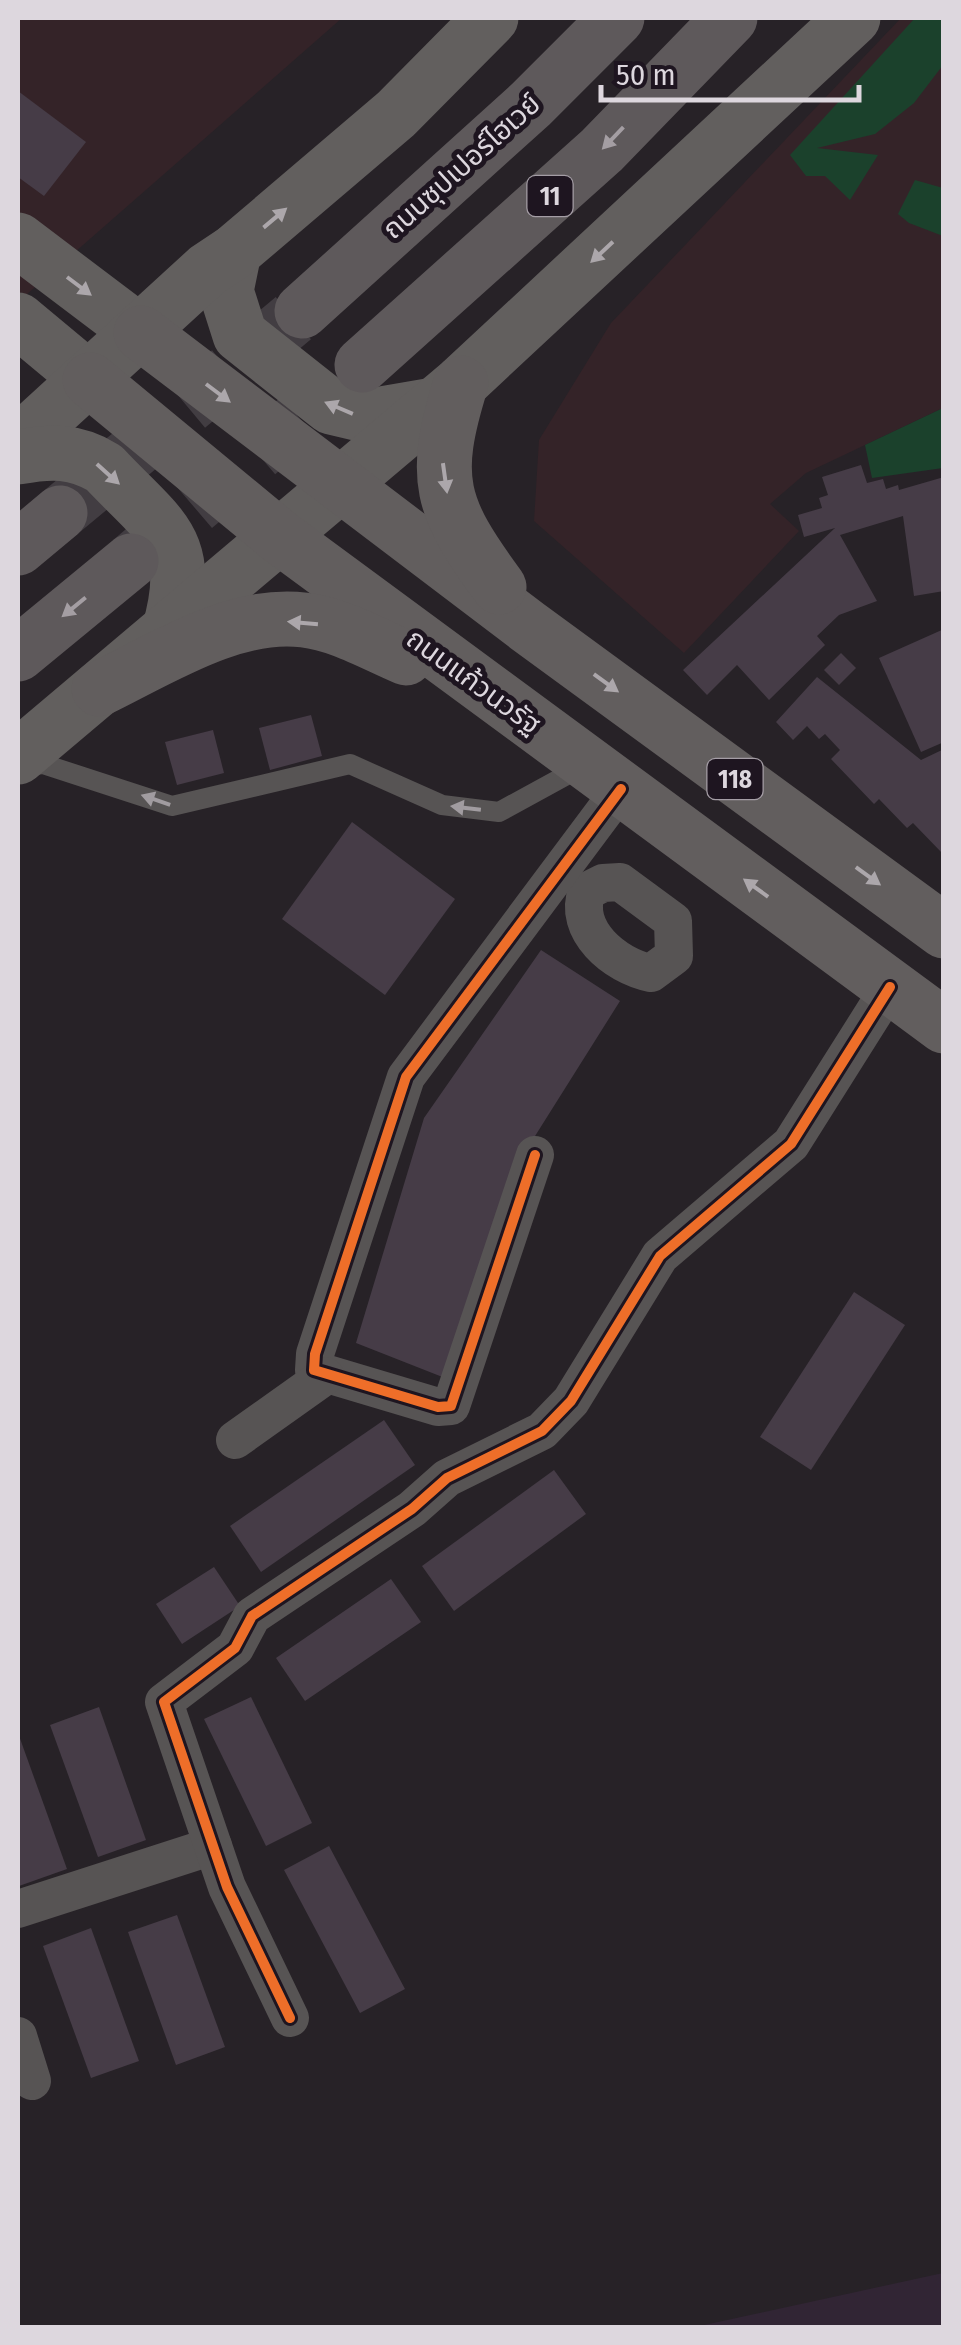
<svg xmlns="http://www.w3.org/2000/svg" width="961" height="2345" font-family="'Fira Sans Condensed','Noto Sans Thai',sans-serif">
<style>
.commercial{fill:#342328}
.built{fill:#312534}
.green{fill:#1b412c}
.building{fill:#463c47}
.lines{fill:none;stroke-linecap:round;stroke-linejoin:round}
.highway-tunnel{stroke:#423d42;stroke-width:55;stroke-dasharray:55 28;stroke-linecap:butt}
.lane{stroke:#575454;stroke-width:20}
.street{stroke:#575454;stroke-width:38}
.secondary{stroke:#625f5e;stroke-width:55}
.primary{stroke:#625e5e;stroke-width:55}
.highway{stroke:#5e595b;stroke-width:55}
.cycleway-casing{stroke:#1e1520;stroke-width:16}
.cycleway{stroke:#ee6e29;stroke-width:10}
.oneway{fill:#a49ea3}
.oneway2{fill:#aca7ab}
.oneway3{fill:#a19ca0}
.labels{text-anchor:middle;stroke-width:10;stroke-linejoin:round;paint-order:stroke}
.shield{fill:#1e1520;stroke:#a49da5;stroke-width:2.5}
.shield-label{font-size:25px;font-weight:bold;fill:#ddd7de}
.street-label{font-size:28px;fill:#ddd7de;stroke:#1e1520}
</style>
<rect width="100%" height="100%" fill="#272227"/>
<g class="commercial">
<polygon points="18,18 342,18 18,302"/>
<polygon points="901,18 943,18 943,408 806,473 770,504 799,531 684,653 534,521 539,440 611,323"/>
</g>
<polygon class="built" points="943,2273 943,2327 695,2327"/>
<g class="green">
<polygon points="915,18 943,18 943,65 914,103 875,134 817,148 878,155 850,200 825,176 806,176 790,155"/>
<polygon points="915,180 943,188 943,236 909,223 898,214"/>
<polygon points="943,408 943,468 872,478 865,445"/>
</g>
<g class="building">
<polygon points="18,91 86,142 44,196 18,177"/>
<polygon points="861,465 867,483 883,479 886,489 898,485 899,490 944,477 944,591 914,596 903,516 840,535 877,601 839,615 817,636 825,645 769,700 737,665 707,695 683,670 835,528 804,537 798,515 822,508 819,498 828,495 822,477"/>
<polygon points="944,629 944,742 921,752 879,658"/>
<polygon points="841,653 856,668 839,685 824,670"/>
<polygon points="817,677 921,760 944,749 944,855 913,823 907,828 879,799 874,804 831,759 840,750 825,734 819,739 807,726 793,740 776,722"/>
<polygon points="311,715 322,756 270,770 259,728"/>
<polygon points="213,730 224,773 177,785 165,742"/>
<polygon points="352,822 455,899 385,995 282,919"/>
<polygon points="541,950 620,1001 525,1152 445,1378 356,1343 424,1118"/>
<polygon points="854,1292 905,1325 811,1470 760,1437"/>
<polygon points="384,1420 415,1465 261,1572 230,1526"/>
<polygon points="554,1470 586,1514 454,1611 422,1566"/>
<polygon points="214,1567 240,1606 182,1644 156,1604"/>
<polygon points="391,1579 421,1622 305,1701 276,1658"/>
<polygon points="251,1697 312,1823 266,1846 204,1719"/>
<polygon points="99,1707 146,1840 98,1857 50,1725"/>
<polygon points="18,1733 67,1869 19,1886 18,1883"/>
<polygon points="329,1846 405,1989 360,2013 284,1870"/>
<polygon points="177,1915 225,2047 176,2065 128,1932"/>
<polygon points="91,1928 139,2061 91,2078 43,1946"/>
</g>
<g class="lines">
<g class="highway-tunnel">
<polyline points="60,513 302,311"/>
<polyline points="131,561 314,405"/>
</g>
<polyline class="lane" points="26,766 43,764 172,806 350,764 442,805 499,812 585,765"/>
<g class="street">
<path d="M 620,882 L 673,921 L 674,956 L 651,973 C 615,966 572,930 587,891 L 603,883 Z"/>
<polyline points="535,1155 451,1406 438,1407 314,1370 315,1354 406,1077 621,789"/>
<polyline points="235,1440 325,1376"/>
<polyline points="18,1909 213,1846"/>
<polyline points="290,2018 227,1887 164,1702 235,1648 252,1616 412,1509 447,1478 542,1431 571,1401 660,1256 791,1144 890,987"/>
<polyline points="18,2036 32,2081"/>
</g>
<g class="secondary">
<polyline points="18,240 141,333"/>
<polyline points="234,252 226,291 240,335 331,407 369,416 433,405"/>
<polyline points="18,320 90,380"/>
<polyline points="18,443 207,270 234,252 396,114 491,18"/>
<path d="M 18,457 C 50,451 75,450 104,468 C 162,530 195,540 169,631"/>
<polyline points="18,757 461,383 853,18"/>
</g>
<g class="primary">
<polyline points="141,333 527,626 944,931"/>
<polyline points="90,380 280,537 944,1026"/>
<path d="M 461,383 C 431,479 440,507 499,587"/>
<path d="M 99,689 C 159,660 234,611 304,620 C 339,624 373,644 406,658"/>
</g>
<g class="highway">
<polyline points="302,311 531,104 617,18"/>
<polyline points="362,365 602,150 730,18"/>
<polyline points="18,548 60,513"/>
<polyline points="18,654 131,561"/>
</g>
<defs>
<g id="cycleway">
<polyline points="535,1155 451,1406 438,1407 314,1370 315,1354 406,1077 621,789"/>
<polyline points="290,2018 227,1887 164,1702 235,1648 252,1616 412,1509 447,1478 542,1431 571,1401 660,1256 791,1144 890,987"/>
</g>
</defs>
<use href="#cycleway" class="cycleway-casing"/>
<use href="#cycleway" class="cycleway"/>
</g>
<defs><path id="oneway-solid" d="M-6-.8H1V-3.2L6.5 0L1 3.2V.8H-6Z" transform="scale(2.5)"/></defs>
<g class="oneway">
<use href="#oneway-solid" transform="translate(613 138) rotate(134)"/>
<use href="#oneway-solid" transform="translate(74 607) rotate(141)"/>
</g>
<g class="oneway2">
<use href="#oneway-solid" transform="translate(275 218) rotate(-40)"/>
<use href="#oneway-solid" transform="translate(602 252) rotate(137)"/>
<use href="#oneway-solid" transform="translate(79 286) rotate(37)"/>
<use href="#oneway-solid" transform="translate(218 393) rotate(37)"/>
<use href="#oneway-solid" transform="translate(339 408) rotate(-157)"/>
<use href="#oneway-solid" transform="translate(108 474) rotate(42)"/>
<use href="#oneway-solid" transform="translate(445 478) rotate(82)"/>
<use href="#oneway-solid" transform="translate(303 623) rotate(-175)"/>
<use href="#oneway-solid" transform="translate(606 683) rotate(36)"/>
<use href="#oneway-solid" transform="translate(868 876) rotate(36)"/>
<use href="#oneway-solid" transform="translate(756 888) rotate(-144)"/>
</g>
<g class="oneway3">
<use href="#oneway-solid" transform="translate(156 800) rotate(-161)"/>
<use href="#oneway-solid" transform="translate(466 808) rotate(-173)"/>
</g>
<g class="labels">
<g class="shield">
<rect x="527.5" y="176" width="45" height="40" rx="8"/>
<rect x="707.5" y="759" width="55" height="40" rx="8"/>
</g>
<g class="shield-label">
<text x="550" y="205">11</text>
<text x="735" y="788">118</text>
</g>
<g class="street-label">
<text transform="translate(461 166) rotate(-42)" y="10">ถนนซุปเปอร์ไฮเวย์</text>
<text transform="translate(474 681) rotate(36)" y="10">ถนนแก้วนวรัฐ</text>
</g>
</g>
<rect width="961" height="2345" fill="none" stroke="#ddd7de" stroke-width="40"/>
<path d="M601 85v15h258v-15" fill="none" stroke="#ddd7de" stroke-width="5"/>
<text x="616" y="85" font-size="30" fill="#ddd7de" stroke="#1e1520" stroke-width="8" paint-order="stroke">50 m</text>
</svg>
